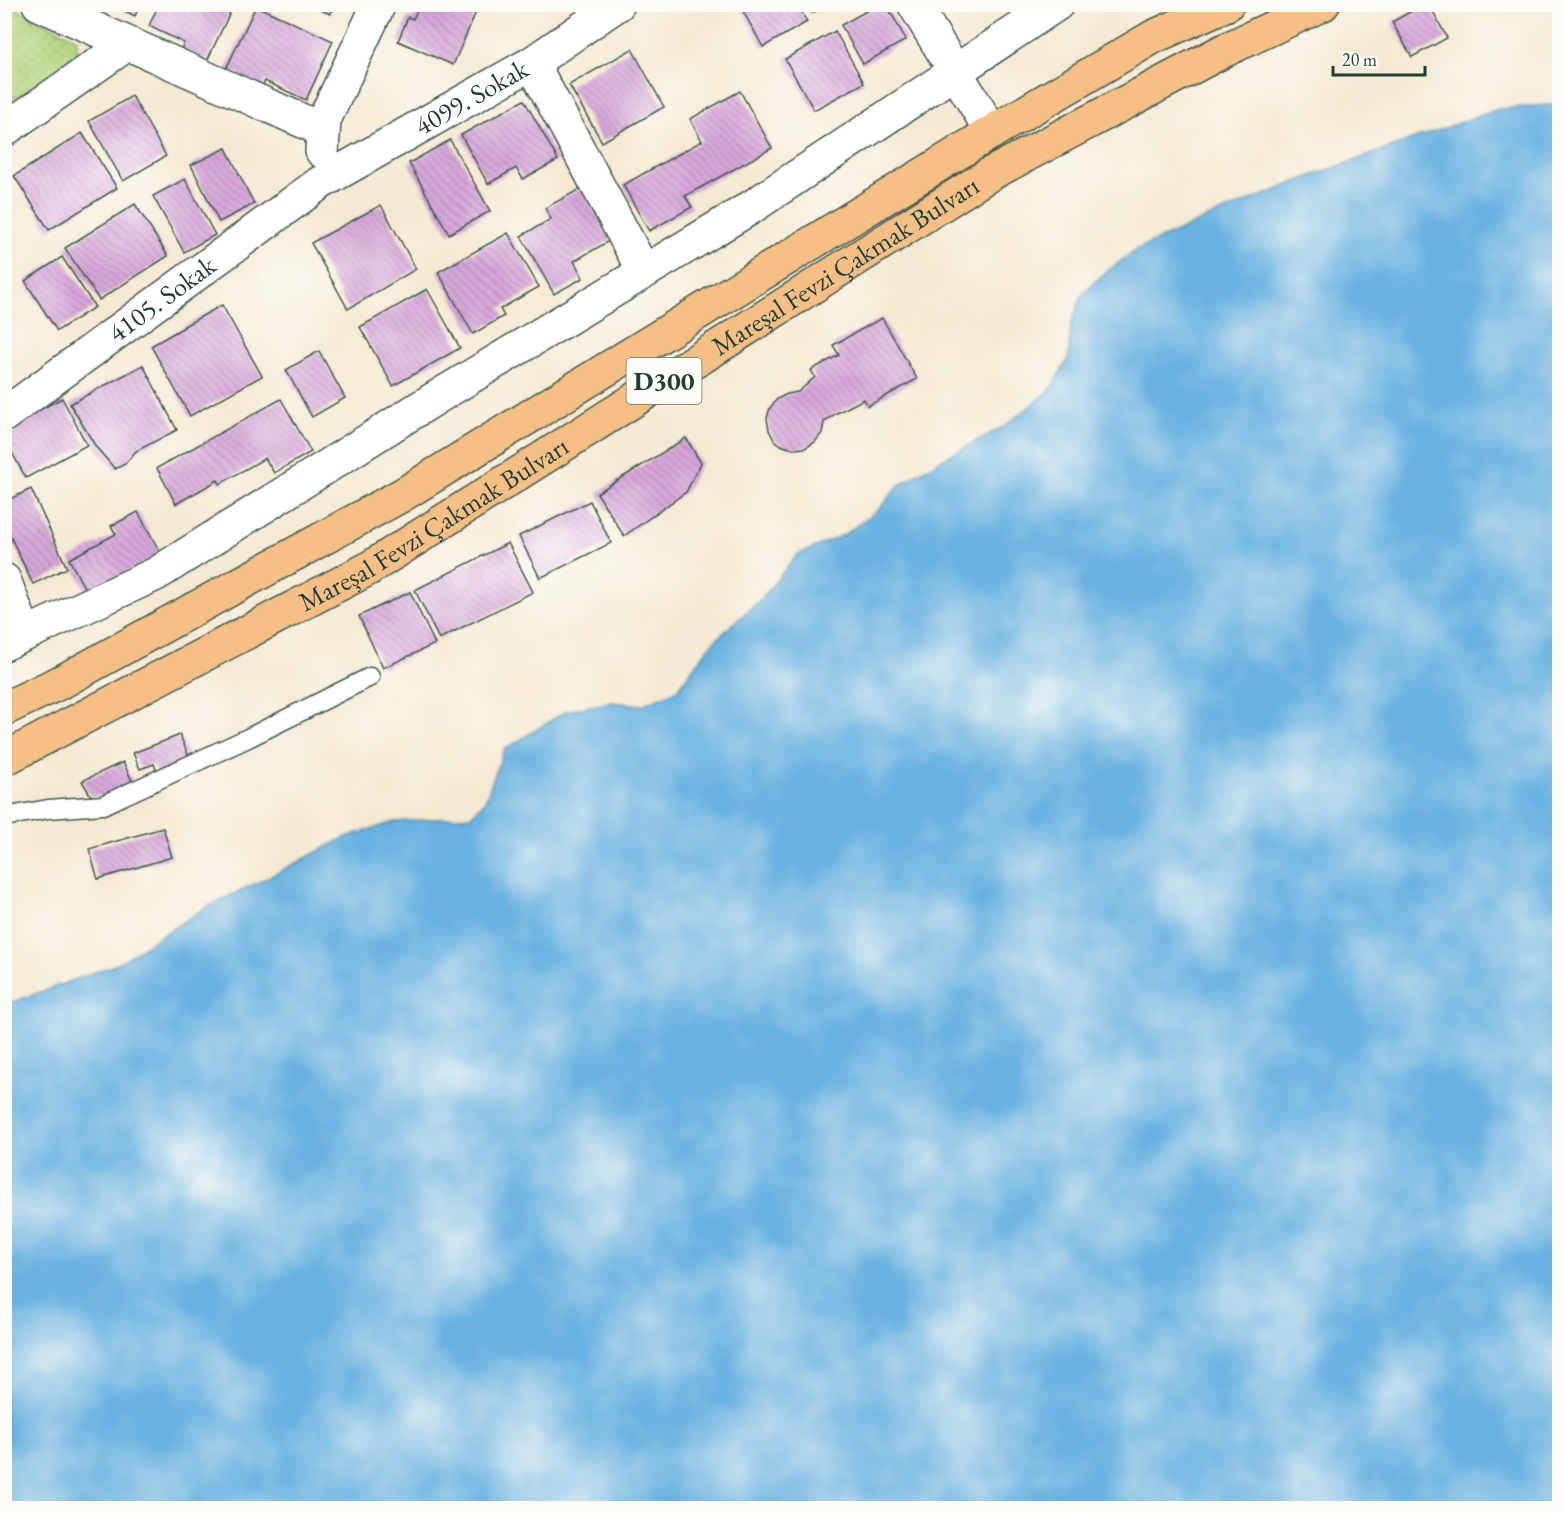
<svg xmlns="http://www.w3.org/2000/svg" width="1564" height="1513" font-family="'EB Garamond',serif">
<style>
.park{fill:url(#park-dots);stroke:#688857;stroke-width:1.5}
.water{fill:#69b1e0;stroke:#44778a;stroke-width:1.5}
.building{fill:url(#building-back-hatch)}
.lines{fill:none;stroke-linecap:round;stroke-linejoin:round}
.lane-casing{stroke:#3f574c;stroke-width:21}
.street-casing{stroke:#3f574c;stroke-width:36}
.highway-casing{stroke:#3f574c;stroke-width:36}
.lane{stroke:#fff;stroke-width:18}
.street{stroke:#fff;stroke-width:33}
.highway{stroke:#f5bf86;stroke-width:33}
.labels{text-anchor:middle;stroke-width:4.5;stroke-linejoin:round;paint-order:stroke}
.shield{fill:#fdfcf7;stroke:#62766e;stroke-width:1.5}
.shield-label{font-size:26px;font-weight:bold;fill:#1f3d34}
.street-label{font-size:27px;fill:#1f3d34;stroke:#fdfcf7}
</style>
<defs>
<pattern id="park-dots" width="8" height="8" patternUnits="userSpaceOnUse" patternTransform="scale(1.5)"><rect width="8" height="8" fill="#b1d27a"/><path d="M2 2h.1M6 6h.1" fill="none" stroke="#98b56a" stroke-width="1.8" stroke-linecap="round"/></pattern>
<pattern id="building-back-hatch" width="6" height="6" patternUnits="userSpaceOnUse" patternTransform="scale(1.5)"><rect width="6" height="6" fill="#d7a7da"/><path d="M-1 5l2 2M0 0l6 6M5-1l2 2" fill="none" stroke="#ae89b2"/></pattern>
</defs>
<rect width="100%" height="100%" fill="#fdfcf7"/>
<filter id="ink" filterUnits="userSpaceOnUse"><feTurbulence type="fractalNoise" baseFrequency=".0167" numOctaves="2"/><feDisplacementMap in="SourceGraphic" scale="12" xChannelSelector="R" yChannelSelector="G"/><feConvolveMatrix kernelMatrix="1 2 1 2 8 2 1 2 1" color-interpolation-filters="sRGB"/></filter>
<filter id="wash" filterUnits="userSpaceOnUse"><feTurbulence type="fractalNoise" baseFrequency=".008" numOctaves="4" result="noise"/><feDisplacementMap in="SourceGraphic" scale="24" xChannelSelector="R" yChannelSelector="G"/><feGaussianBlur stdDeviation="1.35" result="paint"/><feColorMatrix in="noise" values="0 0 0 0 0 0 0 0 0 0 0 0 0 0 0 0 0 1.4 0 .05"/><feComposite in="paint" operator="in"/></filter>
<g filter="url(#wash)">
<rect width="100%" height="100%" fill="#f4e9d2"/>
<polygon class="park" points="6,4 77,39 77,58 5,104 4,5"/>
<polygon class="water" points="1559,104 1559,1508 5,1508 5,1005 117,964 205,908 271,876 346,837 394,822 470,816 485,801 504,750 566,711 611,702 642,705 677,690 712,643 762,598 797,555 845,534 879,509 899,485 937,462 1005,426 1049,391 1068,360 1071,325 1082,295 1102,275 1136,250 1203,220 1303,179 1498,109"/>
<g id="blocks">
<g class="building">
<polygon points="111,4 140,4 135,16"/>
<polygon points="159,4 234,4 207,61 181,49 184,43 149,26"/>
<polygon points="308,4 334,4 330,14"/>
<polygon points="420,4 479,5 453,65 398,41 408,17 413,19"/>
<polygon points="739,4 797,4 807,22 763,47"/>
<polygon points="807,4 827,4 812,13"/>
<polygon points="879,4 886,4 906,40 863,64 841,25"/>
<polygon points="1424,4 1429,4 1447,38 1412,57 1392,22"/>
<polygon points="256,6 333,41 306,100 265,81 262,86 226,69"/>
<polygon points="835,31 864,83 814,110 785,59"/>
<polygon points="632,49 664,107 602,142 569,85"/>
<polygon points="740,91 772,148 685,196 692,207 649,231 623,185 702,141 690,119"/>
<polygon points="132,96 166,156 123,181 89,121"/>
<polygon points="524,100 558,160 523,179 516,168 488,184 461,135"/>
<polygon points="82,133 117,188 49,230 14,176"/>
<polygon points="450,140 490,211 449,234 409,163"/>
<polygon points="226,148 254,204 219,222 191,165"/>
<polygon points="185,179 215,235 184,252 153,196"/>
<polygon points="582,188 611,240 574,261 583,278 554,294 521,236 551,219 545,208"/>
<polygon points="135,204 168,256 99,300 65,248"/>
<polygon points="381,205 416,269 348,309 311,243"/>
<polygon points="508,233 539,287 500,309 504,316 473,334 438,272"/>
<polygon points="4,243 11,253 4,257"/>
<polygon points="62,257 95,307 57,331 25,281"/>
<polygon points="427,289 460,348 393,386 360,327"/>
<polygon points="222,305 262,376 190,416 151,346 184,327 184,326"/>
<polygon points="882,318 917,379 868,406 864,399 835,414 824,422 822,433 815,442 805,448 794,449 783,446 774,440 769,430 767,418 770,408 777,399 787,394 798,392 815,377 811,370 839,355 833,345"/>
<polygon points="319,351 345,398 312,417 286,370"/>
<polygon points="143,365 177,430 136,451 125,464 115,469 96,447 70,404"/>
<polygon points="62,398 87,445 26,478 4,438 4,429"/>
<polygon points="281,399 311,452 274,473 265,458 220,484 218,480 176,504 157,468"/>
<polygon points="686,438 701,463 686,492 624,536 597,493"/>
<polygon points="31,489 67,568 33,584 4,523 4,502"/>
<polygon points="590,501 611,543 540,578 519,536"/>
<polygon points="138,512 161,554 87,593 69,559 116,534 111,526"/>
<polygon points="508,543 533,592 439,639 415,590"/>
<polygon points="410,592 435,644 383,668 359,616"/>
<polygon points="180,735 192,764 159,777 154,764 140,769 133,753"/>
<polygon points="123,762 135,787 110,796 91,796 82,781"/>
<polygon points="163,828 172,857 98,879 89,849"/>
</g>
</g>
</g>
<g filter="url(#ink)">
<use href="#blocks" fill-opacity="0" stroke="#3f574c" stroke-width="1.5"/>
<g class="lines">
<defs>
<polyline id="lane" points="4,817 48,809 103,805 248,738 370,677"/>
<g id="street">
<polyline points="39,4 323,130"/>
<polyline points="914,4 992,132"/>
<polyline points="532,63 644,272"/>
<polyline points="4,130 127,44"/>
<polyline points="322,151 324,120 379,4"/>
<path id="s1" d="M 4,415 L 320,183 L 532,63 L 618,4"/>
<polyline points="4,580 25,634"/>
<polyline points="4,644 156,574 434,399 750,208 1057,4"/>
</g>
<g id="highway">
<polyline points="4,709 63,681 402,495 992,132 1153,37 1227,4"/>
<path id="s2" d="M 4,759 L 368,569 L 990,174 L 1225,50 L 1323,4"/>
</g>
</defs>
<use href="#lane" class="lane-casing"/>
<use href="#street" class="street-casing"/>
<use href="#highway" class="highway-casing"/>
<use href="#lane" class="lane"/>
<use href="#street" class="street"/>
<use href="#highway" class="highway"/>
</g>
</g>
<g class="labels">
<rect class="shield" x="626.5" y="358" width="75" height="46" rx="4.5"/>
<g class="shield-label">
<text x="664" y="390">D300</text>
</g>
<g class="street-label">
<text dy="9" stroke="none"><textPath href="#s1" startOffset="566">4099. Sokak</textPath></text>
<text dy="9" stroke="none"><textPath href="#s2" startOffset="976">Mareşal Fevzi Çakmak Bulvarı</textPath></text>
<text dy="9" stroke="none"><textPath href="#s1" startOffset="196">4105. Sokak</textPath></text>
<text dy="9" stroke="none"><textPath href="#s2" startOffset="490">Mareşal Fevzi Çakmak Bulvarı</textPath></text>
</g>
</g>
<rect width="1564" height="1513" fill="none" stroke="#fdfcf7" stroke-width="24"/>
<path d="M1333 66v9h92v-9" fill="none" stroke="#1f3d34" stroke-width="3"/>
<text x="1342" y="66" font-size="18" fill="#1f3d34" stroke="#fdfcf7" stroke-width="4.5" paint-order="stroke">20 m</text>
</svg>
